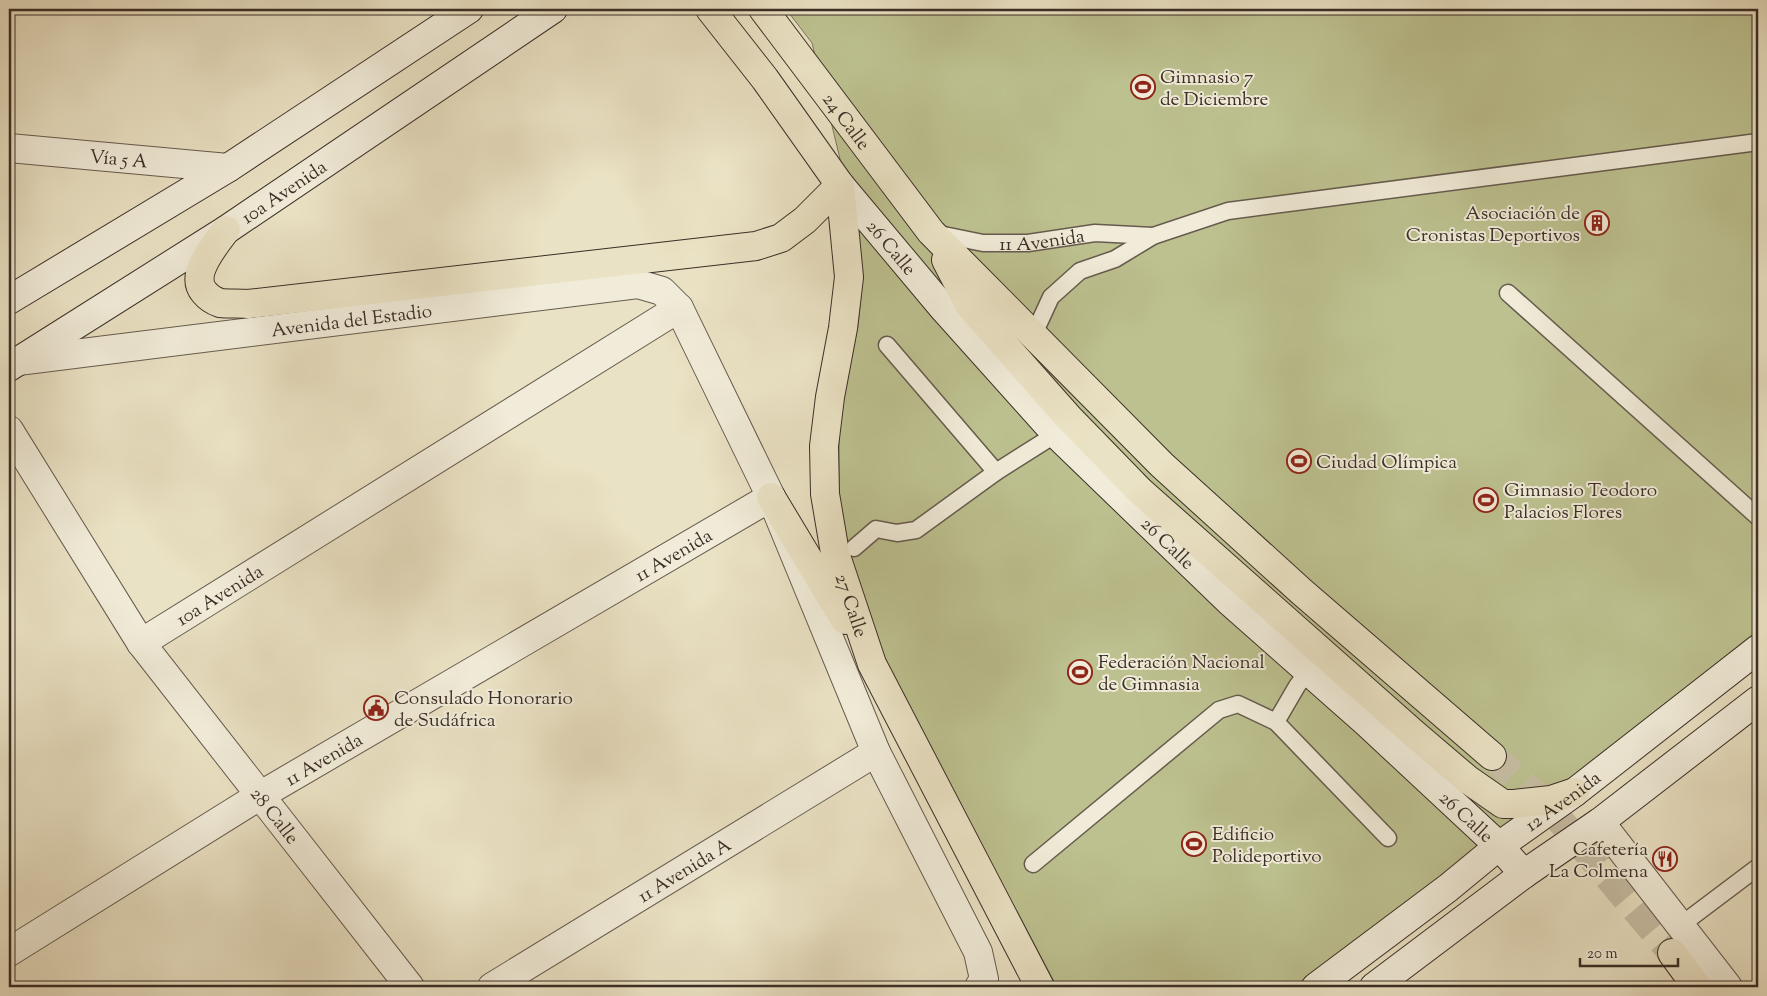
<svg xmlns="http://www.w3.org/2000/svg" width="1767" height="996" font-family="'Sorts Mill Goudy',serif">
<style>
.green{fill:#bdc190;stroke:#7c785c}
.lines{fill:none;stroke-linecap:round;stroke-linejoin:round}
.primary-tunnel{stroke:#c7bea5;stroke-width:28;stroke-dasharray:28 14;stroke-linecap:butt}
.lane-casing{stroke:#665b4e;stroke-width:19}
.street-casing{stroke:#665b4e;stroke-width:30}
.secondary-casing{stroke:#3a2e27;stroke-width:30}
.primary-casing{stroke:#3a2e27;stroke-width:30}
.lane{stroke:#f1ecd9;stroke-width:16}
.street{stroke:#f1ecd9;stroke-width:28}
.secondary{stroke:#f1ecd9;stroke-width:28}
.primary{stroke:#eae2c4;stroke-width:28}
.labels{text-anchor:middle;stroke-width:4;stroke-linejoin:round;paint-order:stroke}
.poi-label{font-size:19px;fill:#3a2e27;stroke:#f1ecd9;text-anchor:start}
.street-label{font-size:19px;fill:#3a2e27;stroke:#f1ecd9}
</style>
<rect width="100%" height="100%" fill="#eae2c4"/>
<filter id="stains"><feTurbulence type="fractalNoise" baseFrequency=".004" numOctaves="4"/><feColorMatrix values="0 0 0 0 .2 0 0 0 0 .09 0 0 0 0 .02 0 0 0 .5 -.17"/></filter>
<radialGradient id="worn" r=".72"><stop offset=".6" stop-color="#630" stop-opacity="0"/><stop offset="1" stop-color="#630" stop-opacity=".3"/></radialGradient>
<polygon class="green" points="786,9 1758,9 1758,630 1578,774 1293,987 1057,987 889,671 858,585 839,508 839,414 858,326 863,278 855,221 812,43"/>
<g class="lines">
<polyline class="primary-tunnel" points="1492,756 1548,806 1672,953"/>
<defs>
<g id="lane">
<path id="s1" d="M 934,233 L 983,243 L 1028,243 L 1095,233 L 1153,236"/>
<polyline points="1508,293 1758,517"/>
<polyline points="1033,336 1051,297 1080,271 1115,259 1153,236 1228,211 1758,142"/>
<polyline points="887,345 996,472"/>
<polyline points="854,548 876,529 897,533 916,530 996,472 1056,434"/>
<polyline points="1276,722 1388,838"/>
<polyline points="1033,864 1219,710 1238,704 1276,722 1297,686 1308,671"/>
<polyline points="1681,925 1758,867"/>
</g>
<g id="street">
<path id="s2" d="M 9,148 L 228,168"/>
<path id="s3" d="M 18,361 L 638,284 L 662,291 L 679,308 L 771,497 L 876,752 L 978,952 L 984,979 L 979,987"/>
<path id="s4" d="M 9,430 L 141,643 L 410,987"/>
<path id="s5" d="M 141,643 L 679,308"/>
<polyline points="1600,822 1728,987"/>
<path id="s6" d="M 9,952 L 261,795 L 771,497"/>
<path id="s7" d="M 492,987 L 876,752"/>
</g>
<g id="secondary">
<path id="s8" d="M 840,185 L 944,309 L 1056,434 L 1229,601 L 1367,723 L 1499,846 L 1524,874"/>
<polyline points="9,300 228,168 469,9"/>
<path id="s9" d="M 9,367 L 226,230 L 553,9"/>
<path id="s10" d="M 1316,987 L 1448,888 L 1499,846 L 1575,792 L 1758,649"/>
<polyline points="1374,987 1524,874 1600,822 1758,700"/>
</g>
<g id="primary">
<path id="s11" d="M 710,9 L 765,79 L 840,185 L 849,277 L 843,328 L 830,397 L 824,446 L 825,494 L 835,553 L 872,664 L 1040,987"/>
<path id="s12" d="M 763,9 L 931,232 L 1162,465 L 1302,592 L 1492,756"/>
<path d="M 226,230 C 215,245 189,274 204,292 C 208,297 214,301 220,303 C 229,304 239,303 248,304 L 756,246 L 781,238 L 805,220 L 840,185"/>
<polyline points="946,260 970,306 1069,418 1140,491 1413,733 1467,779 1503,804 1514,804 1551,800 1575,792"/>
<polyline points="771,497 845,620"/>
<polyline points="1672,953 1697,987"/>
</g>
</defs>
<use href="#lane" class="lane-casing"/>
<use href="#street" class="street-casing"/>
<use href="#secondary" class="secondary-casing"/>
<use href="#primary" class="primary-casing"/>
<use href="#lane" class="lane"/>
<use href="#street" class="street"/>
<use href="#secondary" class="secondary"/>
<use href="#primary" class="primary"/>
</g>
<defs>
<symbol id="stadium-ring" viewBox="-11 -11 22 22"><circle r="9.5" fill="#f1ecd9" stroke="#8f2418" stroke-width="1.5"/><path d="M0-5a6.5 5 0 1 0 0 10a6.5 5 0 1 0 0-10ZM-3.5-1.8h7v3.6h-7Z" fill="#8f2418"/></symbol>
<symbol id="building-ring" viewBox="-11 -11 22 22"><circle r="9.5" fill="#f1ecd9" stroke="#8f2418" stroke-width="1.5"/><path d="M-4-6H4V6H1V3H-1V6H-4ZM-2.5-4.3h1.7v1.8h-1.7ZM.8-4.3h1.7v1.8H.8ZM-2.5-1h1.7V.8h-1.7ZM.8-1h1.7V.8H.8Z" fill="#8f2418"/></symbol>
<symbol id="civic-ring" viewBox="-11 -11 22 22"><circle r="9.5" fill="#f1ecd9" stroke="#8f2418" stroke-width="1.5"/><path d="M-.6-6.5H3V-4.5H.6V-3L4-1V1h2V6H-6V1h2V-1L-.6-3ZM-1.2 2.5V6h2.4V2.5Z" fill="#8f2418"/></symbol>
<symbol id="restaurant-ring" viewBox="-11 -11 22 22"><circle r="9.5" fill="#f1ecd9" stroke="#8f2418" stroke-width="1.5"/><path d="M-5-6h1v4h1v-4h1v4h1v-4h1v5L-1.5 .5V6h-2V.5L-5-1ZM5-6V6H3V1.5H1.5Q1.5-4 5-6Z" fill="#8f2418"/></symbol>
</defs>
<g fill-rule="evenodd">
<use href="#stadium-ring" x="1129" y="73" width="28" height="28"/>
<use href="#building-ring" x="1583" y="209" width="28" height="28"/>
<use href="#stadium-ring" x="1285" y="447" width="28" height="28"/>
<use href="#stadium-ring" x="1472" y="486" width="28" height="28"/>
<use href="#stadium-ring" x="1066" y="658" width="28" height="28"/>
<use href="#civic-ring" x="362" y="694" width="28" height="28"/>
<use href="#stadium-ring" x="1180" y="830" width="28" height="28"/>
<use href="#restaurant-ring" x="1651" y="845" width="28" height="28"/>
</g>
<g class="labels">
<g class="poi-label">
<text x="1160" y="83">Gimnasio 7<tspan x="1160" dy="22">de Diciembre</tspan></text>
<text x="1580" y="219" text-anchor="end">Asociación de<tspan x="1580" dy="22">Cronistas Deportivos</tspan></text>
<text x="1316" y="468">Ciudad Olímpica</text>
<text x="1504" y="496">Gimnasio Teodoro<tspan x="1504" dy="22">Palacios Flores</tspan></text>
<text x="1098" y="668">Federación Nacional<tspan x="1098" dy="22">de Gimnasia</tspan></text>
<text x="394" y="704">Consulado Honorario<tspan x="394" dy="22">de Sudáfrica</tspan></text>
<text x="1212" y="840">Edificio<tspan x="1212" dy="22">Polideportivo</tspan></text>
<text x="1648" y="855" text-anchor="end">Cafetería<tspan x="1648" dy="22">La Colmena</tspan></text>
</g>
<g class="street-label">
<text dy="7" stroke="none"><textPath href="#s12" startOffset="140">24 Calle</textPath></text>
<text dy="7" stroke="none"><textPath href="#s2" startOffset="110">Vía 5 A</textPath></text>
<text dy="7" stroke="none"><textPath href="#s9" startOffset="326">10a Avenida</textPath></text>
<text dy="7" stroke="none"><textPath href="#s1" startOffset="109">11 Avenida</textPath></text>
<text dy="7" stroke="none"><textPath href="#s8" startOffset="81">26 Calle</textPath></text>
<text dy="7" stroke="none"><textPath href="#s3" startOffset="336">Avenida del Estadio</textPath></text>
<text dy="7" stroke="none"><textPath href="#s8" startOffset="486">26 Calle</textPath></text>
<text dy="7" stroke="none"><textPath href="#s6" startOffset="774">11 Avenida</textPath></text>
<text dy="7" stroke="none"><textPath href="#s5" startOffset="92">10a Avenida</textPath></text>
<text dy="7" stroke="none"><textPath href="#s11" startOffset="645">27 Calle</textPath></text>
<text dy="7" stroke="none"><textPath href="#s6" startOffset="369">11 Avenida</textPath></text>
<text dy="7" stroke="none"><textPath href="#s10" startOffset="309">12 Avenida</textPath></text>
<text dy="7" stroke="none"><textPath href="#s4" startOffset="469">28 Calle</textPath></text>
<text dy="7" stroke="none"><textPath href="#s8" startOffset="891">26 Calle</textPath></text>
<text dy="7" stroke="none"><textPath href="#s7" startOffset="225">11 Avenida A</textPath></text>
</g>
</g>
<rect width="1767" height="996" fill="none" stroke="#eae2c4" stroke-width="30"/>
<rect x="10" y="10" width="1747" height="976" fill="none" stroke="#3a2e27" stroke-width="2.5"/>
<rect x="15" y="15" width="1737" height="966" fill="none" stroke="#3a2e27"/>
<path d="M1580 958v8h98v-8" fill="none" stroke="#3a2e27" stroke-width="2.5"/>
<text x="1587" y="958" font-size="15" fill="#3a2e27" stroke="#f1ecd9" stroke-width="4" paint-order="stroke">20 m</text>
<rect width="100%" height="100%" filter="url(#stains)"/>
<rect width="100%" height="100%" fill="url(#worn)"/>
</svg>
